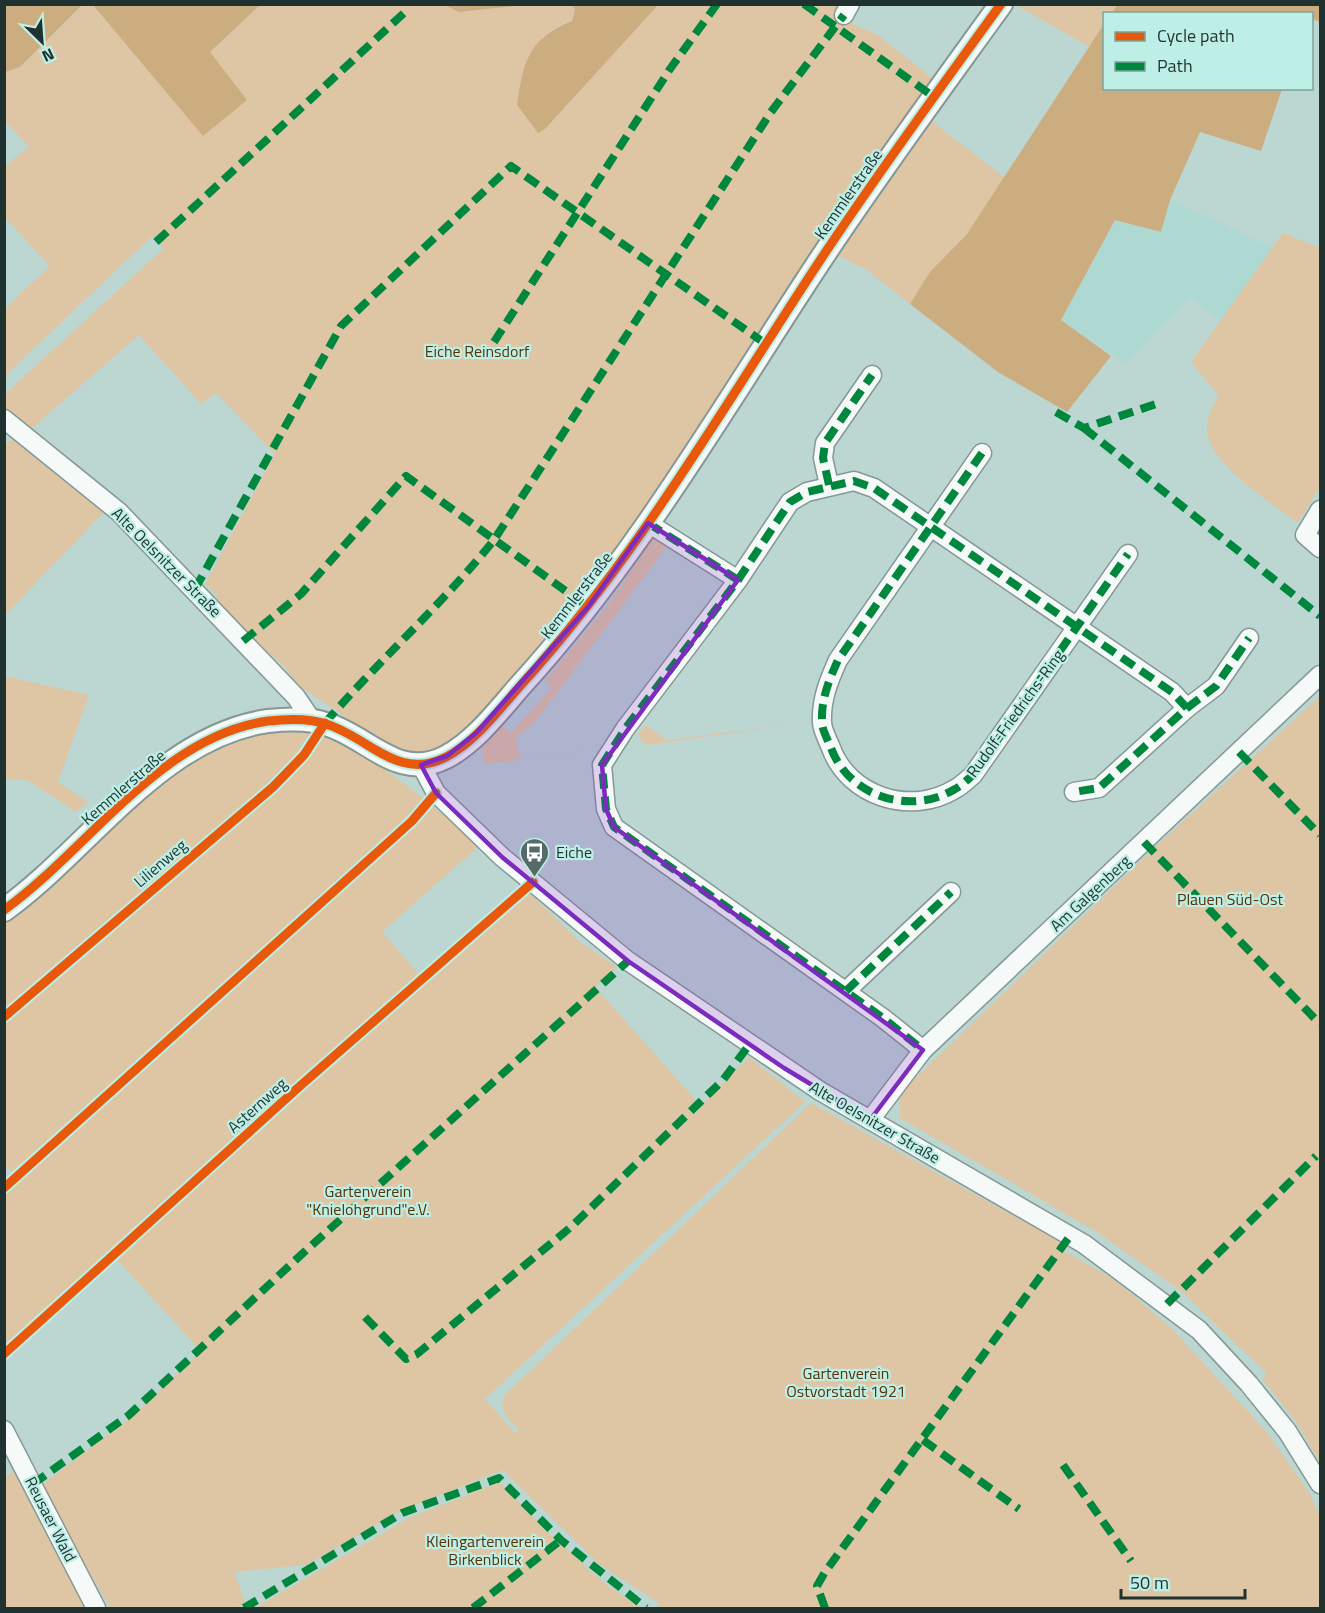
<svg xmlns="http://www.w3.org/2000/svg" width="1325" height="1613" font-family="'Titillium Web',sans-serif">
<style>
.built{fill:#aed9d2}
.green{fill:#dec6a4}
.forest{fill:#ccad80}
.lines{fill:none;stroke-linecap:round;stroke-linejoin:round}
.minor-casing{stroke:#849895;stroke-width:21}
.tertiary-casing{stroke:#849895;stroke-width:26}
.minor{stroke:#f5f9f8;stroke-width:18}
.tertiary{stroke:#f5f9f8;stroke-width:22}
.quiet{stroke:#00873e;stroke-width:8;stroke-dasharray:15 8;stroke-linecap:butt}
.cycleway-casing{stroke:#beefe6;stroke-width:13}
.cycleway{stroke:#e8590c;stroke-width:9}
.marked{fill:#7b2cbf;fill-opacity:0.2;stroke:#7b2cbf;stroke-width:4.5;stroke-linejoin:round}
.labels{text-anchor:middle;stroke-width:4.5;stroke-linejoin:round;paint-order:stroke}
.street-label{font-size:16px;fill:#1f322f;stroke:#beefe6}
.park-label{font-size:16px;fill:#593206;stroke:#beefe6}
.poi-label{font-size:16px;fill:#1f322f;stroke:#beefe6;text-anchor:start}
</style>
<rect width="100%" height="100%" fill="#bcd6d2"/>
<polygon class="built" points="1170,200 1272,247 1221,321 1189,298 1126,363 1061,320 1116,219 1160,232"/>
<g class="green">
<polygon points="445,4 459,12 523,5 573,5 575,9 572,21 558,27 545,129 658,5 842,4 834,16 878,35 932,78 586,594 472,725 445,745 424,752 410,753 387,745 298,685 283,665 258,644 217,601 217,596 205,584 275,454 216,393 201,404 139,335 31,429 5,409 5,394 164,248 152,236 5,376 5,308 50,266 5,218 5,166 29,147 5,121 4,72 20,67 82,5 93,5 204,136 210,52 260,5"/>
<polygon points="1016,5 1118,5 1112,13 1104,14 1104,24 1090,47"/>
<polygon points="930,120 1005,178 967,234 930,272 910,304 867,270 837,255"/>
<path d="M 1283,233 L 1320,248 L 1320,487 L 1298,523 C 1272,503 1211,466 1207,431 C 1206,418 1213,407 1218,395 L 1191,362 Z"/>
<polygon points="13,438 106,510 5,615 4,446"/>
<polygon points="654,539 668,545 535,722 516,737 520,759 602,749 484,764 482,744 502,726 511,733 552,688 545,681 608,605 645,550 641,547"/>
<polygon points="4,676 89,695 58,782 88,802 76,812 27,780 5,779"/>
<polygon points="1320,696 1320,1463 1297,1423 1263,1380 1266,1373 1181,1291 1097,1232 900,1118 899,1094 1156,846"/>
<polygon points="816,721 646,745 638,735 645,725 667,740"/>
<path d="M 314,730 L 301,744 L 298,756 L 305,760 L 326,734 C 383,763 432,804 479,846 L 382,932 L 425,981 L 528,892 L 581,943 L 617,967 L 595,987 L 701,1106 L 749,1057 L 805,1102 L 485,1399 L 515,1433 L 519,1430 C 509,1419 497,1411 505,1395 L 811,1103 L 1057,1240 L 1066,1252 L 1116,1281 L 1171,1328 L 1265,1430 L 1309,1492 L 1320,1515 L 1320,1608 L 660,1608 L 657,1602 L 599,1564 L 503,1470 L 402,1510 L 306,1565 L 234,1572 L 245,1602 L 237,1608 L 110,1608 L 40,1486 L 133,1416 L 201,1351 L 110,1252 L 5,1351 L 5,1192 L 18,1180 L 5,1164 L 5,916 L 191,756 L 255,731 Z"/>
<polygon points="19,1466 91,1601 83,1608 5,1608 4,1479"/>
<polygon points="500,1482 546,1530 605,1584 641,1608 255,1608 409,1518"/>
</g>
<g class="forest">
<polygon points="1118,4 1320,5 1320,22 1312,19 1312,14 1112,13"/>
<polygon points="4,5 5,4 82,5 20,67 5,72"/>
<polygon points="93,5 260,5 210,52 247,100 203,136"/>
<polygon points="445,5 523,5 459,12"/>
<path d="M 573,5 L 658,5 L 545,129 L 538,133 L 517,105 C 524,61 527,40 572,21 L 575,10 Z"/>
<polygon points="1104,24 1104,88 1282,89 1261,151 1200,132 1170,200 1161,232 1115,220 1061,320 1111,356 1067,412 998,372 910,304 930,272 967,234"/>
</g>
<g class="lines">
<defs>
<g id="minor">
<polyline points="844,15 850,4"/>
<polyline points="4,419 119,512 296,697 313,722"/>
<path d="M 982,453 L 838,660 C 829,680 821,699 822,722 C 822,730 828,740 831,748 C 849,797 911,816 955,789 C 961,786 967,780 973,775 L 1128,554"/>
<polyline points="829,485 823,458 825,443 872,375"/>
<polyline points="1320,510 1305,535 1320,548"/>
<polyline points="648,523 738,580 625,729 602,765 606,809 614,827 883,1018 923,1050"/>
<polyline points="738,580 790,502 807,492 854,481 874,488 1172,692 1187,708 1099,788 1074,792"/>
<polyline points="1187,708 1216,686 1249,638"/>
<polyline points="421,765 436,793 502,857 628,961 820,1091 1084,1244 1199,1330 1249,1384 1287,1431 1320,1484"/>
<polyline points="846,991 951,892"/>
<polyline points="870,1120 923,1050 1320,675"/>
<polyline points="4,1430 96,1608"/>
</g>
<path id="tertiary" d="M 4,910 C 88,850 160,736 268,721 C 286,719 309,718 326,724 C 369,737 398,782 446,757 C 475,742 499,710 520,686 C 637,558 724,406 819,262 C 877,174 939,90 1001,4"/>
</defs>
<use href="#minor" class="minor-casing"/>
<use href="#tertiary" class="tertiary-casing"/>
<use href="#minor" class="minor"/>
<use href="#tertiary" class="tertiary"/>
<g class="quiet">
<polyline points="804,4 934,97"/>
<polyline points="156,242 404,13"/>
<polyline points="494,342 670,69 717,4"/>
<polyline points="1056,412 1084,428 1159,403"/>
<polyline points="1084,428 1320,616"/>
<path d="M 982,453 L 838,660 C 829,680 821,699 822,722 C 822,730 828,740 831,748 C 849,797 911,816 955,789 C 961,786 967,780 973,775 L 1128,554"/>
<polyline points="829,485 823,458 825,443 872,375"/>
<polyline points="648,523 738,580 625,729 602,765 606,809 614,827 883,1018 923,1050"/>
<polyline points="738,580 790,502 807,492 854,481 874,488 1172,692 1187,708 1099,788 1074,792"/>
<polyline points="195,589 341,326 511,166 766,344"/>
<polyline points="243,641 301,594 406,476 588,607"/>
<polyline points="1187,708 1216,686 1249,638"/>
<path d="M 325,723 C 379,660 441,606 494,540 L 771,112 L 844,15"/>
<polyline points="1239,752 1320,835"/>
<polyline points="1144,842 1320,1024"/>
<polyline points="846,991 951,892"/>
<polyline points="1167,1304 1316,1156"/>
<polyline points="365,1317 406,1359 417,1354 571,1227 723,1080 749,1045"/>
<polyline points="923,1440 1019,1509"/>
<polyline points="1063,1465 1131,1561"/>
<polyline points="33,1484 129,1415 302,1254 628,961"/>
<polyline points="244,1608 402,1513 499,1478 561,1540 646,1608"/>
<polyline points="473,1608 561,1540"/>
<polyline points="825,1608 817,1586 825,1572 1070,1236"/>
</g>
<defs>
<g id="cycleway">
<path d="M 4,910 C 88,850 160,736 268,721 C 286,719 309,718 326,724 C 369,737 398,782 446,757 C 475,742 499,710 520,686 C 637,558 724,406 819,262 C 877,174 939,90 1001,4"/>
<polyline points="4,1017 273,787 304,755 325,723"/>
<polyline points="4,1188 412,821 436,793"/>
<polyline points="4,1354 300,1086 533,882"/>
</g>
</defs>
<use href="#cycleway" class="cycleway-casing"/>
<use href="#cycleway" class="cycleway"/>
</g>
<path class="marked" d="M 648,523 L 738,580 L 602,765 L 606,809 L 614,827 L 923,1050 L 870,1120 L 784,1068 L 628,961 L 502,857 L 436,793 L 421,765 L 447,756 L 476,733 L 588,607 Z"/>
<defs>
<symbol id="bus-pin" viewBox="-11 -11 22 30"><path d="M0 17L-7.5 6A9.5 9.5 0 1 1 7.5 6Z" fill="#566b68" stroke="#beefe6"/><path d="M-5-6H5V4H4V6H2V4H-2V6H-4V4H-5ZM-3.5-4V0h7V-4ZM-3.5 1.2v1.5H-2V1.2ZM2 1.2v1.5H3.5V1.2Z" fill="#fff"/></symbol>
</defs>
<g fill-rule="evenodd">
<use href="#bus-pin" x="518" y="836" width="33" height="45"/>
</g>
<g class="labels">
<g class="street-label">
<text transform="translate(848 194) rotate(-55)" y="6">Kemmlerstraße</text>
<text transform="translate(167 562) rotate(45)" y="6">Alte Oelsnitzer Straße</text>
<text transform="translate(576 595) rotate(-52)" y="6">Kemmlerstraße</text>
<text transform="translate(1015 713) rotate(-54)" y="6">Rudolf-Friedrichs-Ring</text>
<text transform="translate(123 787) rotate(-41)" y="6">Kemmlerstraße</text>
<text transform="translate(160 863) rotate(-41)" y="6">Lilienweg</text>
<text transform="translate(1090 893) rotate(-43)" y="6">Am Galgenberg</text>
<text transform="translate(257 1105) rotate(-42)" y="6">Asternweg</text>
<text transform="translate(875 1122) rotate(30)" y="6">Alte Oelsnitzer Straße</text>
<text transform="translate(51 1519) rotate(63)" y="6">Reusaer Wald</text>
</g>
<g class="park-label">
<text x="477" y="357">Eiche Reinsdorf</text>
<text x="1230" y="905">Plauen Süd-Ost</text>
<text x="368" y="1197">Gartenverein<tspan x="368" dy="18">"Knielohgrund"e.V.</tspan></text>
<text x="846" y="1379">Gartenverein<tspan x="846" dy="18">Ostvorstadt 1921</tspan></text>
<text x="485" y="1547">Kleingartenverein<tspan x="485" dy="18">Birkenblick</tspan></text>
</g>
<g class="poi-label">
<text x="556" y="858">Eiche</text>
</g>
</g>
<rect width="1325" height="1613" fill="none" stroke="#1f322f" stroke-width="12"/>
<rect x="1103" y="12" width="210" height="78" fill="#beefe6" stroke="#7ea39d" stroke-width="1.5"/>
<rect x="1115" y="32" width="30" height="9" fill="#e8590c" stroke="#7ea39d" stroke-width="1.5"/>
<text x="1157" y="42" font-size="18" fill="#1f322f">Cycle path</text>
<rect x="1115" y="62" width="30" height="9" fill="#00873e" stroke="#7ea39d" stroke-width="1.5"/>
<text x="1157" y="72" font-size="18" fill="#1f322f">Path</text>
<g transform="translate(42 42) rotate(155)" stroke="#beefe6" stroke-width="4.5" paint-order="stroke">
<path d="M0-4.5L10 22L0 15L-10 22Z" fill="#1f322f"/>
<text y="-9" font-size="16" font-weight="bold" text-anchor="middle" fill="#1f322f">N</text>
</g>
<path d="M1121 1589v9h124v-9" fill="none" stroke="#1f322f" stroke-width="3"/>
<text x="1130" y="1589" font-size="18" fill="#1f322f" stroke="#beefe6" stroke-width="4.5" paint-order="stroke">50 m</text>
</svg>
